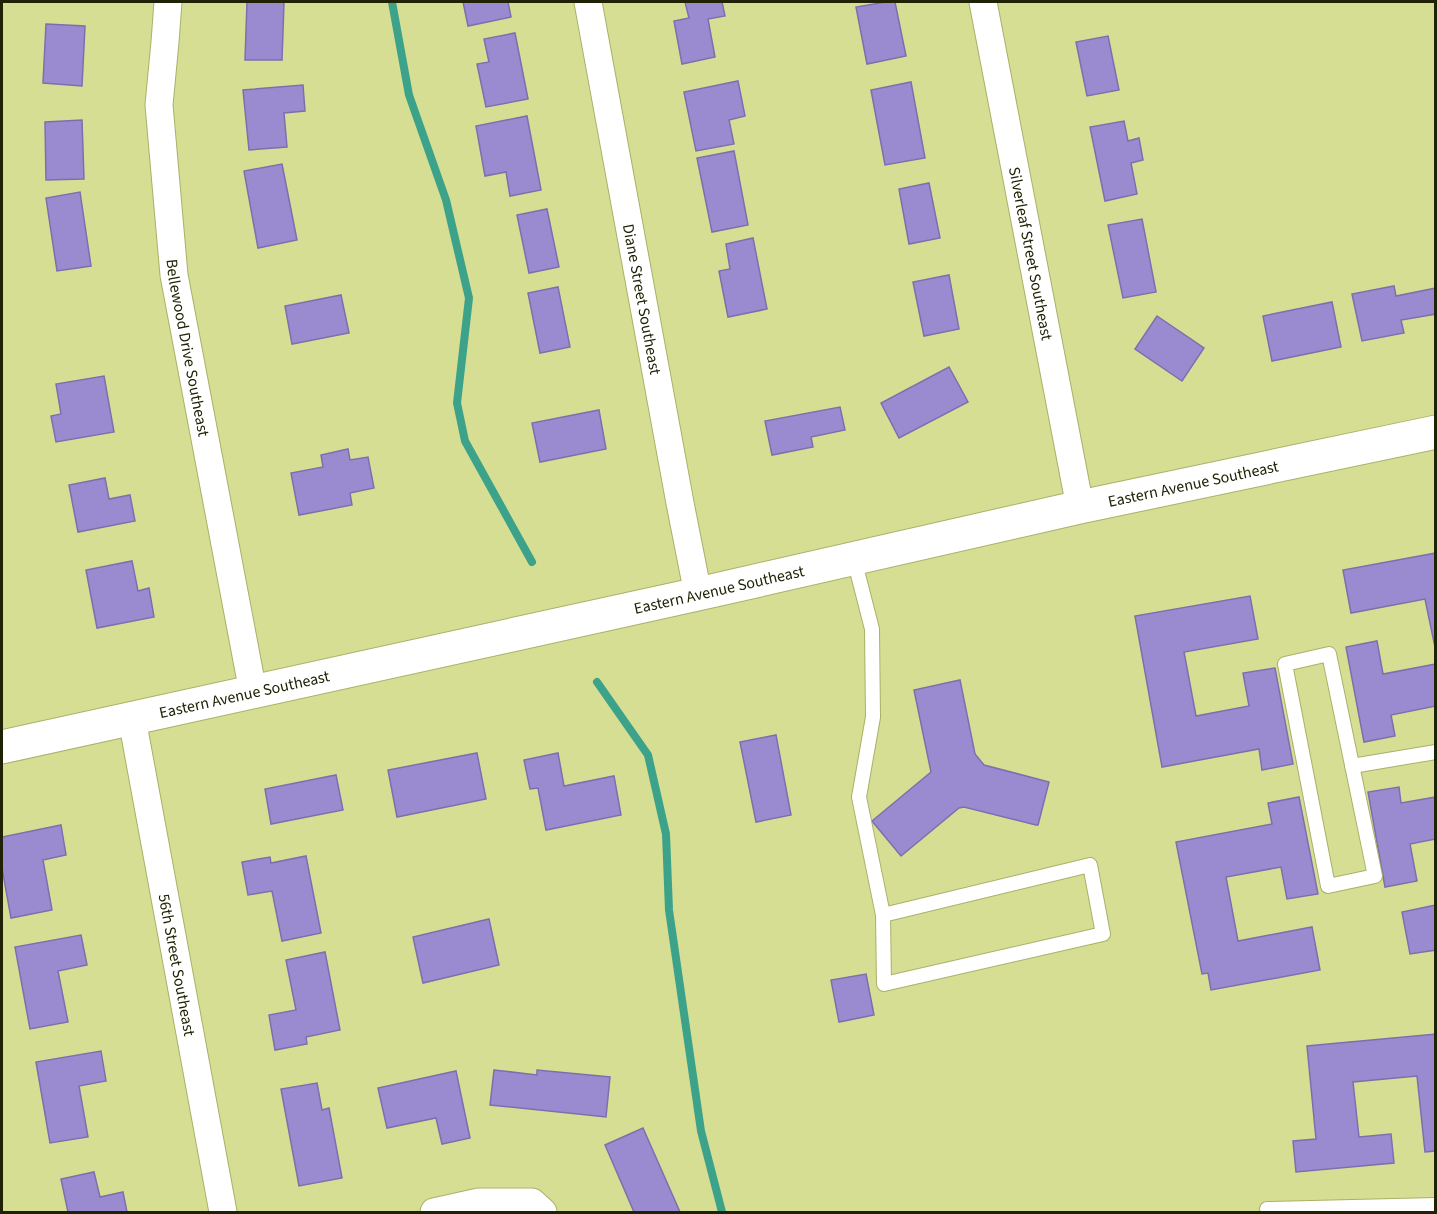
<svg xmlns="http://www.w3.org/2000/svg" width="1437" height="1214" font-family="'Source Sans 3',sans-serif">
<style>
.lines{fill:none;stroke-linecap:round;stroke-linejoin:round}
.stream{stroke:#3ca38a;stroke-width:8}
.building{fill:#9a8bd1;stroke:#7d6fae;stroke-width:1.5}
.service-casing{stroke:#a9b168;stroke-width:16}
.minor-casing{stroke:#a9b168;stroke-width:29}
.tertiary-casing{stroke:#a9b168;stroke-width:35}
.service{stroke:#fff;stroke-width:14}
.minor{stroke:#fff;stroke-width:27}
.tertiary{stroke:#fff;stroke-width:33}
.labels{text-anchor:middle;stroke-width:6;stroke-linejoin:round;paint-order:stroke}
.street-label{font-size:16px;fill:#202205;stroke:#d6de94}
</style>
<rect width="100%" height="100%" fill="#d6de94"/>
<g class="lines">
<g class="stream">
<polyline points="392,2 409,95 446,200 469,298 457,403 465,441 532,562"/>
<polyline points="597,682 648,755 666,834 669,910 701,1131 722,1212"/>
</g>
</g>
<g class="building">
<polygon points="247,2 284,2 282,60 245,60"/>
<polygon points="463,2 508,2 511,17 468,26"/>
<polygon points="685,2 722,2 725,16 708,19 715,57 682,64 674,21 689,18"/>
<polygon points="886,2 895,2 906,56 867,64 856,7"/>
<polygon points="46,24 85,26 82,86 43,83"/>
<polygon points="515,33 528,99 486,107 477,64 489,62 484,39"/>
<polygon points="1108,36 1119,90 1087,96 1076,42"/>
<polygon points="738,81 745,116 729,120 734,144 696,151 684,92"/>
<polygon points="911,82 925,158 885,165 871,90"/>
<polygon points="303,85 305,111 284,113 287,147 249,150 243,90"/>
<polygon points="527,116 541,190 510,196 506,172 485,176 476,126"/>
<polygon points="82,120 84,179 46,180 45,122"/>
<polygon points="1124,121 1128,141 1139,138 1143,160 1131,163 1137,194 1105,201 1090,127"/>
<polygon points="734,151 748,225 712,232 697,158"/>
<polygon points="282,164 297,240 258,248 244,171"/>
<polygon points="929,183 940,238 909,244 899,189"/>
<polygon points="80,192 91,266 57,271 46,198"/>
<polygon points="547,209 559,267 529,273 517,215"/>
<polygon points="1142,219 1156,292 1123,298 1108,225"/>
<polygon points="753,238 767,309 728,317 719,271 730,269 726,244"/>
<polygon points="949,275 959,329 924,336 913,282"/>
<polygon points="1394,286 1396,296 1436,288 1436,314 1401,320 1404,333 1362,341 1352,294"/>
<polygon points="558,287 570,347 540,353 528,293"/>
<polygon points="341,295 349,333 292,344 285,306"/>
<polygon points="1332,302 1341,347 1272,361 1263,316"/>
<polygon points="1157,316 1204,348 1182,381 1135,349"/>
<polygon points="949,367 968,402 899,438 881,403"/>
<polygon points="104,376 114,432 56,442 51,416 61,414 56,384"/>
<polygon points="840,407 845,430 811,437 813,447 772,455 765,421"/>
<polygon points="599,410 606,449 540,462 532,423"/>
<polygon points="348,449 350,460 368,457 374,488 350,493 352,505 299,515 291,473 323,467 321,455"/>
<polygon points="105,478 109,499 130,495 135,521 78,532 69,485"/>
<polygon points="1436,553 1436,652 1425,599 1351,613 1343,570"/>
<polygon points="132,561 138,591 149,588 154,617 97,628 86,570"/>
<polygon points="1250,596 1258,639 1184,652 1196,716 1249,706 1243,673 1275,668 1293,764 1262,770 1259,749 1162,767 1135,616"/>
<polygon points="1377,641 1383,674 1436,664 1436,706 1391,715 1395,736 1364,742 1346,647"/>
<polygon points="960,680 975,754 984,765 1049,782 1038,825 1036,825 964,807 959,808 901,856 872,821 931,772 914,690"/>
<polygon points="776,735 791,815 756,822 740,742"/>
<polygon points="477,753 486,799 397,817 388,770"/>
<polygon points="558,753 564,786 614,776 621,815 546,830 538,788 530,789 524,760"/>
<polygon points="336,775 343,810 271,824 265,789"/>
<polygon points="1399,787 1401,803 1436,797 1436,839 1410,844 1417,881 1385,887 1368,792"/>
<polygon points="1299,797 1318,894 1287,899 1281,867 1226,877 1238,941 1312,927 1320,970 1211,990 1208,973 1202,974 1176,842 1272,824 1268,803"/>
<polygon points="61,825 66,855 43,860 52,910 11,918 2,868 2,837"/>
<polygon points="306,856 321,933 282,941 272,891 248,895 242,862 270,857 271,863"/>
<polygon points="1436,905 1436,950 1410,954 1402,912"/>
<polygon points="489,919 499,965 423,983 413,937"/>
<polygon points="81,935 87,965 58,971 68,1022 30,1029 15,947"/>
<polygon points="325,952 340,1030 306,1037 307,1044 275,1050 269,1015 296,1010 286,960"/>
<polygon points="866,974 874,1015 839,1022 831,980"/>
<polygon points="1436,1034 1436,1151 1425,1152 1417,1076 1353,1082 1359,1137 1391,1134 1394,1163 1296,1172 1293,1141 1316,1139 1307,1046"/>
<polygon points="101,1051 106,1081 79,1086 88,1137 50,1143 36,1062"/>
<polygon points="494,1070 537,1075 537,1070 610,1077 606,1117 490,1105"/>
<polygon points="456,1071 470,1138 442,1144 436,1118 387,1128 378,1088"/>
<polygon points="317,1083 322,1110 329,1108 342,1178 299,1186 281,1089"/>
<polygon points="643,1128 680,1212 634,1212 605,1145"/>
<polygon points="94,1172 100,1197 123,1192 127,1212 68,1212 61,1179"/>
</g>
<g class="lines">
<defs>
<g id="service">
<polyline points="854,559 872,629 873,717 859,797 883,915 884,984 1103,934 1090,865 883,915"/>
<polygon points="1329,654 1375,876 1328,886 1285,664"/>
<polyline points="1352,766 1436,752"/>
<polyline points="1267,1209 1436,1205"/>
</g>
<g id="minor">
<path id="s1" d="M 168,2 L 165,42 L 159,105 L 174,275 L 253,692"/>
<path id="s2" d="M 588,2 L 680,503 L 698,594"/>
<path id="s3" d="M 983,2 L 1080,507"/>
<path id="s4" d="M 132,719 L 223,1212"/>
<polyline points="434,1212 479,1202 532,1202 543,1212"/>
</g>
<g id="tertiary">
<path id="s5" d="M 2,747 L 698,594 L 1080,507 L 1436,432"/>
</g>
</defs>
<use href="#service" class="service-casing"/>
<use href="#minor" class="minor-casing"/>
<use href="#tertiary" class="tertiary-casing"/>
<use href="#service" class="service"/>
<use href="#minor" class="minor"/>
<use href="#tertiary" class="tertiary"/>
</g>
<g class="labels">
<g class="street-label">
<text dy="6" stroke="none"><textPath href="#s3" startOffset="256">Silverleaf Street Southeast</textPath></text>
<text dy="6" stroke="none"><textPath href="#s2" startOffset="302">Diane Street Southeast</textPath></text>
<text dy="6" stroke="none"><textPath href="#s1" startOffset="348">Bellewood Drive Southeast</textPath></text>
<text dy="6" stroke="none"><textPath href="#s5" startOffset="1220">Eastern Avenue Southeast</textPath></text>
<text dy="6" stroke="none"><textPath href="#s5" startOffset="734">Eastern Avenue Southeast</textPath></text>
<text dy="6" stroke="none"><textPath href="#s5" startOffset="248">Eastern Avenue Southeast</textPath></text>
<text dy="6" stroke="none"><textPath href="#s4" startOffset="250">56th Street Southeast</textPath></text>
</g>
</g>
<rect width="1437" height="1214" fill="none" stroke="#202205" stroke-width="6"/>
</svg>
